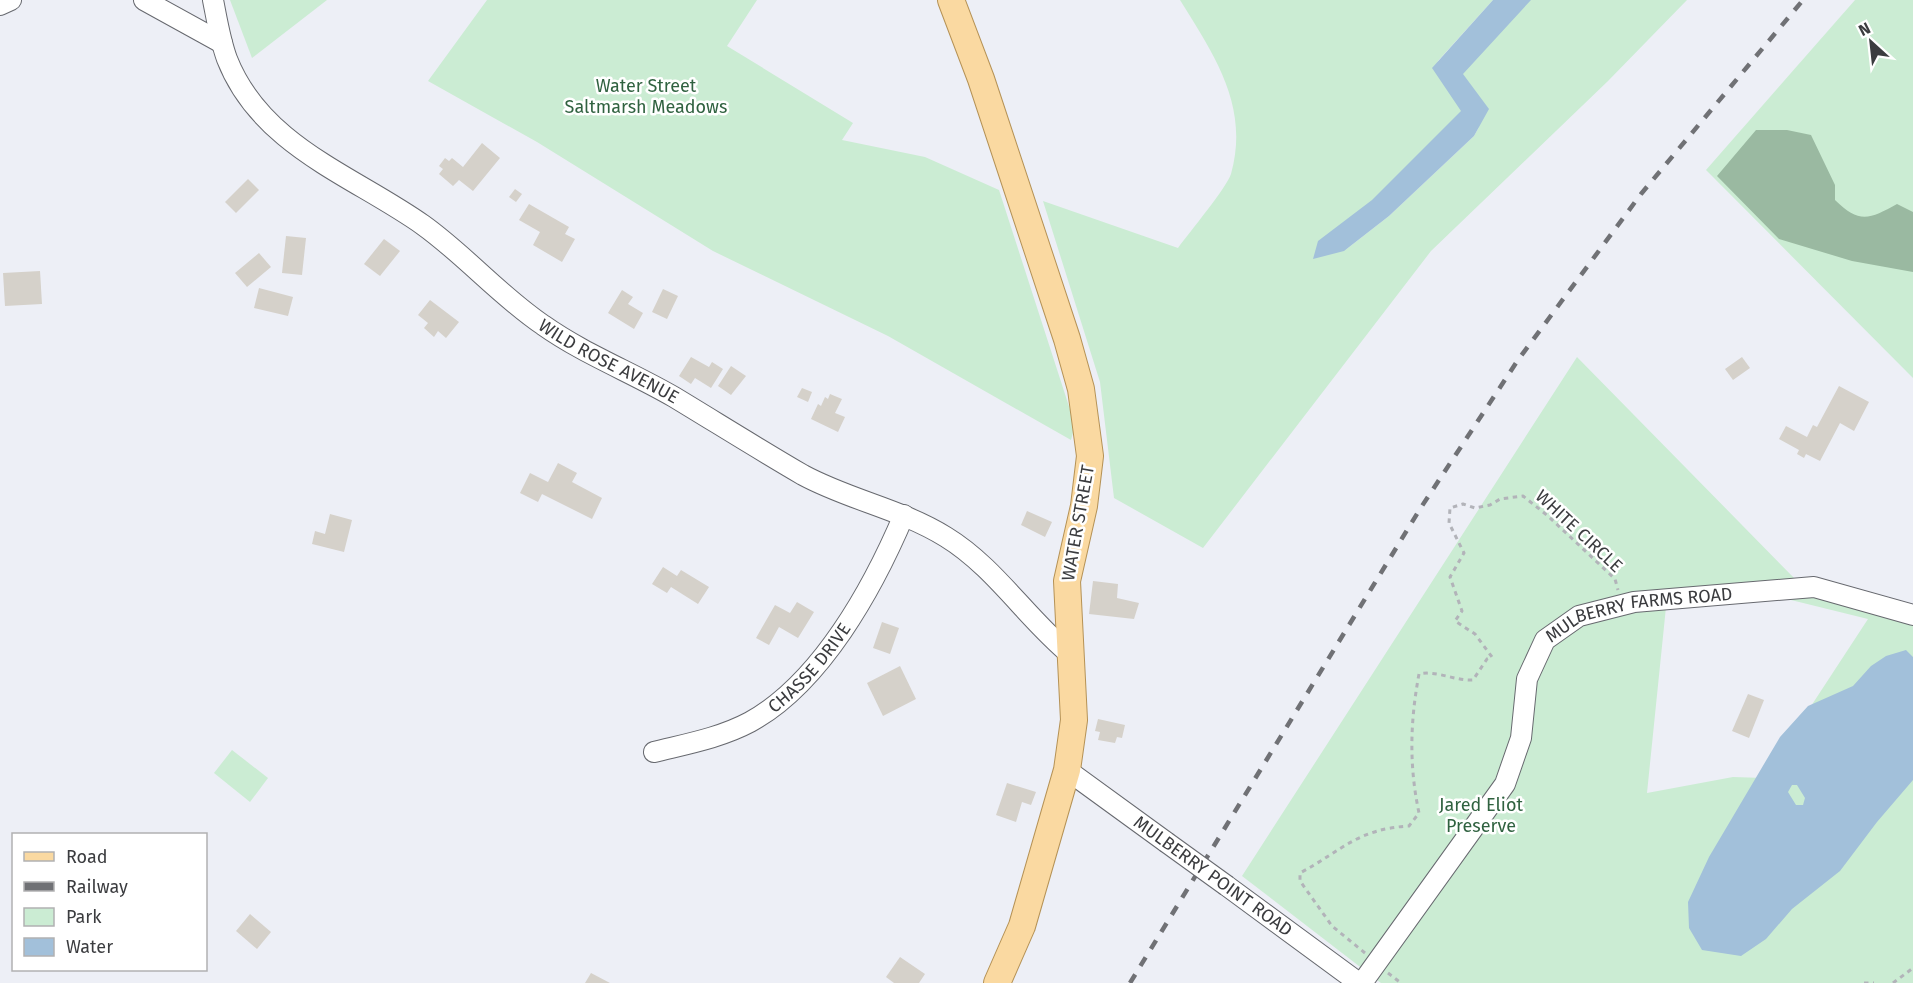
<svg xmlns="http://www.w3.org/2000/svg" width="1913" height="983" font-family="'Fira Sans',sans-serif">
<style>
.green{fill:#cbecd3;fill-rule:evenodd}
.forest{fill:#9ab9a1}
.water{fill:#a2c0da;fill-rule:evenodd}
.building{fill:#d5d1ca}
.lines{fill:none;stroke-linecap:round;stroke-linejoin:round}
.minor-casing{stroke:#67696f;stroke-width:22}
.major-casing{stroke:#b59256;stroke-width:28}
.path{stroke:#b2b3b9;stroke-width:3;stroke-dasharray:4.5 4.5;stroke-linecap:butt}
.minor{stroke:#fff;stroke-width:20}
.major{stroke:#fad9a1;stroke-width:26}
.rail{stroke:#707175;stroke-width:4.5;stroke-dasharray:10 10;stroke-linecap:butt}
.minor-bridge-casing{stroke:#67696f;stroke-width:22;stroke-linecap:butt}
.minor-bridge{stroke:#fff;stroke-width:20}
.labels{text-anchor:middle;stroke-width:5;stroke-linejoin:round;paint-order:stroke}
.park-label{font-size:18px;fill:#306240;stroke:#fff}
.street-label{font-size:18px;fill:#3b3c3f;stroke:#fff}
</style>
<rect width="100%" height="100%" fill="#edeff6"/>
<g class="green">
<polygon points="230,0 327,0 252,58"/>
<polygon points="487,0 757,0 727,46 853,123 842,140 925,157 999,190 1075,425 1071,440 888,336 713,251 537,142 428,81"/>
<path d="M 1180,0 L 1493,0 L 1437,62 L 1529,0 L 1687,0 L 1608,81 L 1431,251 L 1203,548 L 1114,498 L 1100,382 L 1043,201 L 1178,248 C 1189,233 1227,187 1231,174 C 1250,106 1214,55 1180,0 ZM 1479,127 L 1474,136 L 1389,216 L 1344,251 Z"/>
<polygon points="1855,0 1913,0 1913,378 1706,170"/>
<path d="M 1577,357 L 1797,581 L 1913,609 L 1913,983 L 1381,983 L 1242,876 ZM 1748,598 L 1791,600 L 1868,619 L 1764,778 L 1733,777 L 1647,793 L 1666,607 Z"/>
<polygon points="232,750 268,778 250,802 214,773"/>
</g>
<path class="forest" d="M 1756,130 L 1787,130 L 1811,135 L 1835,185 L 1835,200 C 1859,224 1870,219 1897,204 L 1913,212 L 1913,272 L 1852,261 L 1779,239 L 1717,176 Z"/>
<g class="water">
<polygon points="1493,0 1531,0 1463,74 1489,109 1474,136 1389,216 1344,251 1313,259 1318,241 1372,200 1461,111 1432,68"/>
<path d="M 1906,650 L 1913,657 L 1913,780 L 1877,822 L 1840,871 L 1792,909 L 1766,939 L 1741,956 L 1702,950 L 1689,928 L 1688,902 L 1709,857 L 1780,737 L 1808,706 L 1853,686 L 1871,666 L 1886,656 ZM 1792,785 L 1797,785 L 1805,798 L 1803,805 L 1796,805 L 1788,792 Z"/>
</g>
<g class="building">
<polygon points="482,143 500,158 473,191 459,180 453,186 439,174 443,169 439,166 445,158 449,161 452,158 463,167"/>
<polygon points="248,179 259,190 236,213 225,202"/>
<polygon points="515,189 522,194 516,202 509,197"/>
<polygon points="529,204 569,227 565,234 575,239 562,262 533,245 540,232 519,220"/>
<polygon points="286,236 306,238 302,275 282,273"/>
<polygon points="384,239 400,251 380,276 364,264"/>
<polygon points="259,253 271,267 247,287 235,273"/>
<polygon points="40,271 42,304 5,306 3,273"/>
<polygon points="259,288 293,297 288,316 254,308"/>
<polygon points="663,289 678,296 667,319 652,312"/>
<polygon points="622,290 633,297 628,304 643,313 634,329 608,313"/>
<polygon points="430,300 459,322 446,338 438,331 434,337 424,328 428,323 418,315"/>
<polygon points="691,357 709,367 712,362 723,369 711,388 695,378 691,384 679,376"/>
<polygon points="1742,357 1750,368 1733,380 1725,369"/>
<polygon points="731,366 746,376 731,395 718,386"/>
<polygon points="1839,386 1869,402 1854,431 1840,423 1820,461 1806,454 1804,458 1797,454 1799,450 1779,439 1786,426 1807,437 1813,425 1817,427"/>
<polygon points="802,388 812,392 808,402 797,397"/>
<polygon points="830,394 842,399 835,413 845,417 838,432 811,419 818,404 821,406 825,397 828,399"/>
<polygon points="558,463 577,473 572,482 602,498 592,519 542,494 538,502 520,493 530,473 548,482"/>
<polygon points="1027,511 1052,522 1045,537 1021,525"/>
<polygon points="330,514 352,520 344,552 312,544 315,531 325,534"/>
<polygon points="663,567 677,576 681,570 709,587 698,604 671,587 667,593 652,584"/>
<polygon points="1093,581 1118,584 1117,598 1139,603 1134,619 1089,614"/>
<polygon points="797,602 814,612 798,638 779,627 769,645 756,638 775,605 790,613"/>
<polygon points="882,622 899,628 890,654 873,648"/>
<polygon points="900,666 916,699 883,716 867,683"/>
<polygon points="1748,694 1764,700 1749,738 1732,731"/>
<polygon points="1098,719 1125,725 1122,738 1117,737 1115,743 1098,740 1100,732 1095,731"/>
<polygon points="1007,783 1036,792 1031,805 1022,802 1016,822 996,815"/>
<polygon points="250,914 271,932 257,949 236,931"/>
<polygon points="900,957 925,974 919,983 894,983 886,977"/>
<polygon points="591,973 610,983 585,983"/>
</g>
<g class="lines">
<defs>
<g id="minor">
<polyline points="144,0 222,43"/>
<path id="s1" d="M 213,0 C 217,20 220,40 227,59 C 261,146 354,176 423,225 C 465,255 500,296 543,325 C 584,354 631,372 674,397 C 717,423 760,450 803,475 C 849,500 901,509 946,537 C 995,567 1027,619 1071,655"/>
<polyline points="0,5 11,0"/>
<path id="s2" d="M 654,752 C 686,744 720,738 750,722 C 821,683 873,588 904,515"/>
<polyline points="1067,770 1166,842"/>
<polyline points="1227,886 1359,983"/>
<path id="s3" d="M 1362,983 L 1505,784 L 1521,738 L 1527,679 L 1545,640 L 1579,616 L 1634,602 L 1814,587 L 1913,615"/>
</g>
<polyline id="major" points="951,0 981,79 1067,339 1081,389 1090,456 1084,506 1067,581 1074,720 1067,770 1022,926 997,983"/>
</defs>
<use href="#minor" class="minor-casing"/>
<use href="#major" class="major-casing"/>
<g class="path">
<path d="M 1365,953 L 1332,926 L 1300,881 L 1300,873 C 1343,850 1357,829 1409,826 L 1419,813 C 1409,766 1410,722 1419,674 C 1436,670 1455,681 1473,680 L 1487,659 L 1492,657 L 1475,634 L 1455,621 L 1462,611 L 1450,577 L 1464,553 L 1449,523 L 1450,508 L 1463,504 L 1475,508 L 1490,505 L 1500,499 L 1523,496 L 1548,516 L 1615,579 L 1618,590"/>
<polyline points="1388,973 1401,983"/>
<polyline points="1864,983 1874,983"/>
<polyline points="1893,983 1913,968"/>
</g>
<use href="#minor" class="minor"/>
<use href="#major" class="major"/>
<polyline class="rail" points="1130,983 1420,509 1518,360 1641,194 1803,0"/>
<defs>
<polyline id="minor-bridge" points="1166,842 1227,886"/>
</defs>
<use href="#minor-bridge" class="minor-bridge-casing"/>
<use href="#minor-bridge" class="minor-bridge"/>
</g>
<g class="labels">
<g class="park-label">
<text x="646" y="92">Water Street<tspan x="646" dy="21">Saltmarsh Meadows</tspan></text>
<text x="1481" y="811">Jared Eliot<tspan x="1481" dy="21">Preserve</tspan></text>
</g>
<g class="street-label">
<text dy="6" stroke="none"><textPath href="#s1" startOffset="554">WILD ROSE AVENUE</textPath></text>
<text transform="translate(1078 523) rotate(-80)" y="6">WATER STREET</text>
<text transform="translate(1579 531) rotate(43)" y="6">WHITE CIRCLE</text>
<text dy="6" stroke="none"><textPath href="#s3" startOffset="496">MULBERRY FARMS ROAD</textPath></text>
<text dy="6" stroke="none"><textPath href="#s2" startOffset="182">CHASSE DRIVE</textPath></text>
<text transform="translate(1213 876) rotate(36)" y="6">MULBERRY POINT ROAD</text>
</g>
</g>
<rect x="12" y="833" width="195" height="138" fill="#ffffff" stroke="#b1b1b2" stroke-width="1.5"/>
<rect x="24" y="852" width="30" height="9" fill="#fad9a1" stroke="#b1b1b2" stroke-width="1.5"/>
<text x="66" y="863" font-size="18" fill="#3b3c3f">Road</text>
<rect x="24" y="882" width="30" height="9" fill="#707175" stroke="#b1b1b2" stroke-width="1.5"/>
<text x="66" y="893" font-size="18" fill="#3b3c3f">Railway</text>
<rect x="24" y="908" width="30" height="18" fill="#cbecd3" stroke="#b1b1b2" stroke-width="1.5"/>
<text x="66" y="923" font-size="18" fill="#3b3c3f">Park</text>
<rect x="24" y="938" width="30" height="18" fill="#a2c0da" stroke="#b1b1b2" stroke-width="1.5"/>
<text x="66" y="953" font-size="18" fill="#3b3c3f">Water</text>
<g transform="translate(1871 42) rotate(333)" stroke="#ffffff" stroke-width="4.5" paint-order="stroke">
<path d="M0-4.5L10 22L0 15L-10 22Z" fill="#3b3c3f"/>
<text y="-9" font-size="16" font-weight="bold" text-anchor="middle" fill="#3b3c3f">N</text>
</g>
</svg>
